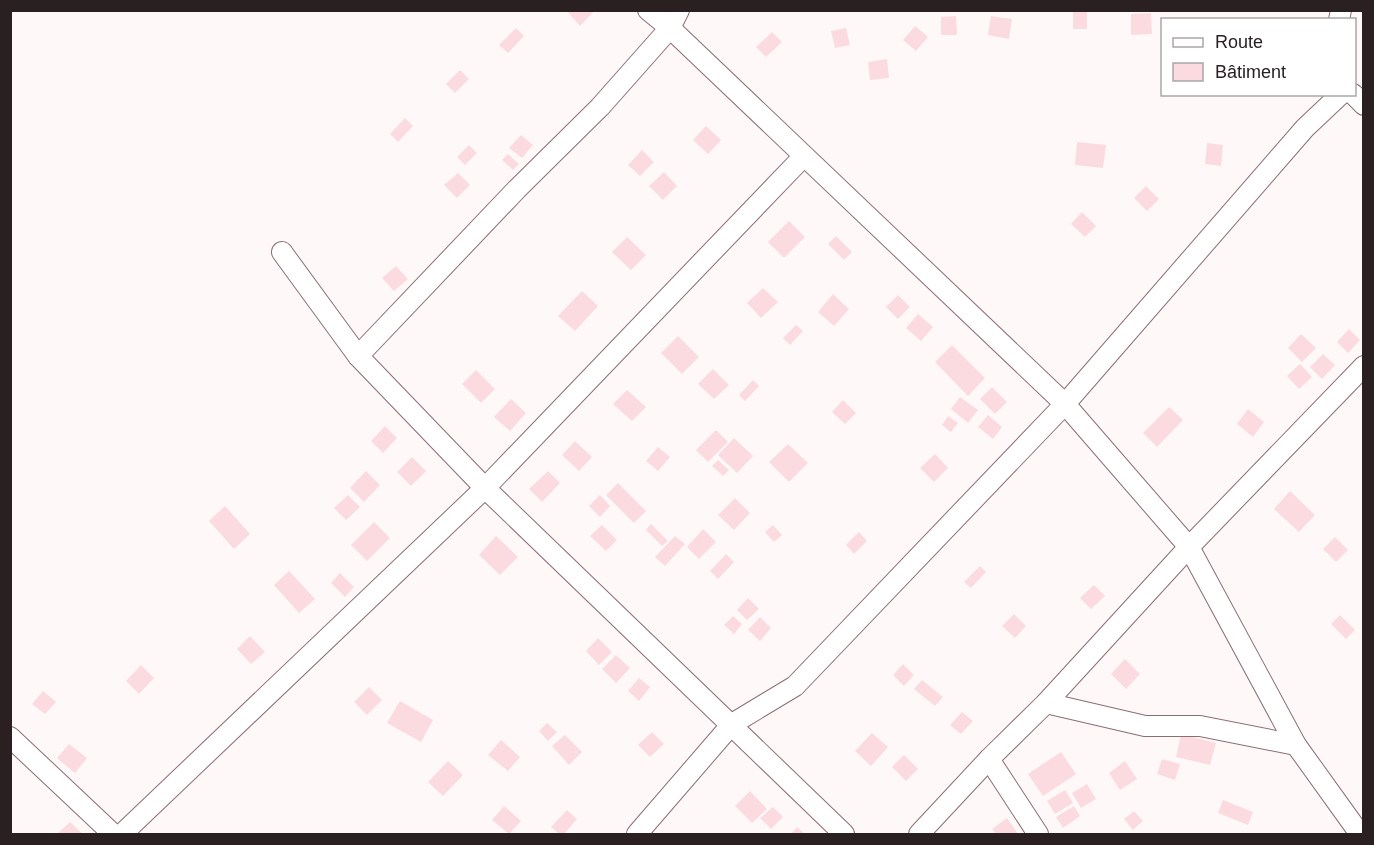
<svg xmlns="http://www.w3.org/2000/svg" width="1374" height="845" font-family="Arial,sans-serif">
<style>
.building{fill:#fbdbdf}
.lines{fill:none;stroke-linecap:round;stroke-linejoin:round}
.minor-casing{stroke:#8a6e72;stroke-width:22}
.minor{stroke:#fff;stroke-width:20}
</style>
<rect width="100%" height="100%" fill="#fff8f9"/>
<g class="building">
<polygon points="566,10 595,10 580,26"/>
<rect x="1073" y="11" width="14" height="18"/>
<polygon points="1151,13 1152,34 1131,35 1131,14"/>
<polygon points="956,16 957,35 941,35 941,17"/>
<polygon points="991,16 1012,19 1009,39 988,35"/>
<polygon points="915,26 928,37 916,51 903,40"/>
<polygon points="516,28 524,36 508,53 499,45"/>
<polygon points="846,28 850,45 835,48 831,31"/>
<polygon points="772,32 782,42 766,57 756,47"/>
<polygon points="887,59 889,78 870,80 868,62"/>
<polygon points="460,70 469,79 455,93 446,84"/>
<polygon points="405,118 413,126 398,142 390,134"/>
<polygon points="706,126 721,140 708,154 693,140"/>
<polygon points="521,135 533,145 522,158 509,148"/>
<polygon points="1077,142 1106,145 1103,168 1075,165"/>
<polygon points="1207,143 1223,145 1221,166 1205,164"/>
<polygon points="469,145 477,153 465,165 457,157"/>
<polygon points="642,150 654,162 640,176 628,165"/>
<polygon points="508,154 519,164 513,170 502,160"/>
<polygon points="664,172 677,186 663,200 649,186"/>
<polygon points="458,173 470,185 457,198 444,185"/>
<polygon points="1146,186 1159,199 1147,211 1134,198"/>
<polygon points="1082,212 1096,226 1085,237 1071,224"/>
<polygon points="789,221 805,237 784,258 768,242"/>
<polygon points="836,236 852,252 844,260 828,244"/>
<polygon points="627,237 646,255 631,270 612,252"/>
<polygon points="396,266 408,279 394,291 382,278"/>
<polygon points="763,288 778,302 761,318 747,303"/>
<polygon points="582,291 598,306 575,331 558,316"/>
<polygon points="833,294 849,309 834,326 818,312"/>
<polygon points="898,295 910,307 898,319 886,307"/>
<polygon points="918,314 933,327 921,341 906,328"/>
<polygon points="796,325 803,331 790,345 783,338"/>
<polygon points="1349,329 1360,340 1348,353 1337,342"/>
<polygon points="1301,334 1316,348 1302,362 1288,348"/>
<polygon points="678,336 699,357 682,374 661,353"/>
<polygon points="952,345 985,378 968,396 935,362"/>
<polygon points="1323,354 1335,365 1322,379 1310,367"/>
<polygon points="1300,364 1312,377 1299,389 1287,376"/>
<polygon points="713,369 729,385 714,399 698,384"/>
<polygon points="476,370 495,389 481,403 462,384"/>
<polygon points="753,380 759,386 745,401 739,395"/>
<polygon points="992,387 1007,402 995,414 980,399"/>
<polygon points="627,390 646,407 632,421 613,404"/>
<polygon points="960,397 978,410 968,423 951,409"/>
<polygon points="511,399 526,413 510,431 494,417"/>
<polygon points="843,400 856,413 845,424 832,412"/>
<polygon points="1169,407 1183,420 1157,447 1143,433"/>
<polygon points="1248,409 1264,422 1253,437 1237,424"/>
<polygon points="988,415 1002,427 993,439 978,427"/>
<polygon points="948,416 958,423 951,432 942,425"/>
<polygon points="385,426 397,438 383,453 371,441"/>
<polygon points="716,430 728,442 708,462 696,450"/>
<polygon points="734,438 753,456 737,473 718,455"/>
<polygon points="575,441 592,457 579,471 562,455"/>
<polygon points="788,444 808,463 789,482 769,462"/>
<polygon points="658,447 670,457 658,471 646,461"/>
<polygon points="935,454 948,468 934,482 920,468"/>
<polygon points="412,457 426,471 411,486 397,472"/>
<polygon points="718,460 729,470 723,476 712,466"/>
<polygon points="366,471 380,485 364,502 350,488"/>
<polygon points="548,471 560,483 542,502 529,489"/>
<polygon points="618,483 646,511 634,523 606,495"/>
<polygon points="1290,491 1315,515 1299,532 1274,509"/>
<polygon points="348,495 360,507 346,520 334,508"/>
<polygon points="600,495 610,506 600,517 589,506"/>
<polygon points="735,498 750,513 734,530 718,515"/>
<polygon points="225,506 250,534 234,549 209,521"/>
<polygon points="374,522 390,538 367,561 351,545"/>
<polygon points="651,524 668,541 662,546 646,530"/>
<polygon points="602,525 617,540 606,551 590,536"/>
<polygon points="773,525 782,535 774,542 765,532"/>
<polygon points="703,529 716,542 699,559 687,547"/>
<polygon points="859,532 867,541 854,554 846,545"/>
<polygon points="496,536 518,557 500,575 479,555"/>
<polygon points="675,536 685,544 665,566 655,557"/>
<polygon points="1335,537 1348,550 1336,562 1323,549"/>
<polygon points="726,554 734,562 718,579 710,571"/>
<polygon points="980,566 986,572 971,588 964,582"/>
<polygon points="289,571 315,599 299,613 274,585"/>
<polygon points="340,573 354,587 345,597 331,583"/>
<polygon points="1094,585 1105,596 1091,609 1080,598"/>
<polygon points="748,598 759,609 747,620 737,610"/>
<polygon points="1014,614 1026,626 1015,638 1002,626"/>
<polygon points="1340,615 1355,630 1346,639 1331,624"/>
<polygon points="733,616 742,624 734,634 724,625"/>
<polygon points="760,617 771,628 760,641 748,630"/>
<polygon points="250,636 265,652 251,664 237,649"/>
<polygon points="598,638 612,652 599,665 586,651"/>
<polygon points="616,655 630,668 616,683 602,669"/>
<polygon points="1125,659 1140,674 1126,689 1111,674"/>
<polygon points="903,664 914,675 904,686 893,675"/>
<polygon points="141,665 154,678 139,694 126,681"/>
<polygon points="639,678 650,687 639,701 628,691"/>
<polygon points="922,680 943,697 935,706 914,689"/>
<polygon points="369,687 382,700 367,715 354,702"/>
<polygon points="43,691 56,702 45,714 32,704"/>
<polygon points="400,701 433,720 421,742 387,723"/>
<polygon points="962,712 973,721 961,734 950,725"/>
<polygon points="547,723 557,732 548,741 539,731"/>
<polygon points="652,732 664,744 650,757 638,745"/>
<polygon points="872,733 888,747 871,766 855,751"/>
<polygon points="1181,734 1216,743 1210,765 1176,757"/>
<polygon points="565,735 582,752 569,765 552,746"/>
<polygon points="501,740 520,757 508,771 488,755"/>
<polygon points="69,744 87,758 75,773 57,758"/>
<polygon points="1061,752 1076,774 1043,796 1028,774"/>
<polygon points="904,755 918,769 906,781 892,767"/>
<polygon points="1162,759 1180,764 1175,780 1157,774"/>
<polygon points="448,761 463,775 443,796 428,782"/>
<polygon points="1125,761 1137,779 1120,790 1109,773"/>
<polygon points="1087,784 1096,799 1081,808 1072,793"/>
<polygon points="1065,790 1073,803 1055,814 1047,801"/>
<polygon points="750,791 767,809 752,823 735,806"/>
<polygon points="1223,800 1253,812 1248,825 1218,813"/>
<polygon points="504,806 521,821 509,834 492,820"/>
<polygon points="1074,806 1080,816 1063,828 1056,817"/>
<polygon points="773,807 783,817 771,829 760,818"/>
<polygon points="567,810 577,819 564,834 559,834 551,827"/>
<polygon points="1134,811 1143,821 1133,830 1124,819"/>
<polygon points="1007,818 1018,834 996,834 992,829"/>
<polygon points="70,822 83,834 57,834"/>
<polygon points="797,827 805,834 791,834"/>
</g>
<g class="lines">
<defs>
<g id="minor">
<polyline points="648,10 670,28 1065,404 1189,547 1296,745 1360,834"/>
<polyline points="1339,20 1341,10"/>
<polyline points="1353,94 1364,105"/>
<polyline points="282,252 358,356 485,488 844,834"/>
<polyline points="358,356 517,189 600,107 670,28 679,10"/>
<polyline points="1046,703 1145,726 1200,726 1296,745"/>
<polyline points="10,737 113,834"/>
<polyline points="989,759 1038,834"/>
<polyline points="122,834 485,488 803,157"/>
<polyline points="637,834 732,724 795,686 1065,404 1305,128 1341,94"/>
<polyline points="919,834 989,759 1046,703 1189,547 1364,366"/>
</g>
</defs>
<use href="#minor" class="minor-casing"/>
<use href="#minor" class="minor"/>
</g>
<rect width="1374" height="845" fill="none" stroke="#2b2021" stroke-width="24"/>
<rect x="1161" y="18" width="195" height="78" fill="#ffffff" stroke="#aaa6a6" stroke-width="1.5"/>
<rect x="1173" y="38" width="30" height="9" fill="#ffffff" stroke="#aaa6a6" stroke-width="1.5"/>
<text x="1215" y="48" font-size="18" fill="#2b2021">Route</text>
<rect x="1173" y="63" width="30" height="18" fill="#fbdbdf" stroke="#aaa6a6" stroke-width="1.5"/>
<text x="1215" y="78" font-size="18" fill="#2b2021">Bâtiment</text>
</svg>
